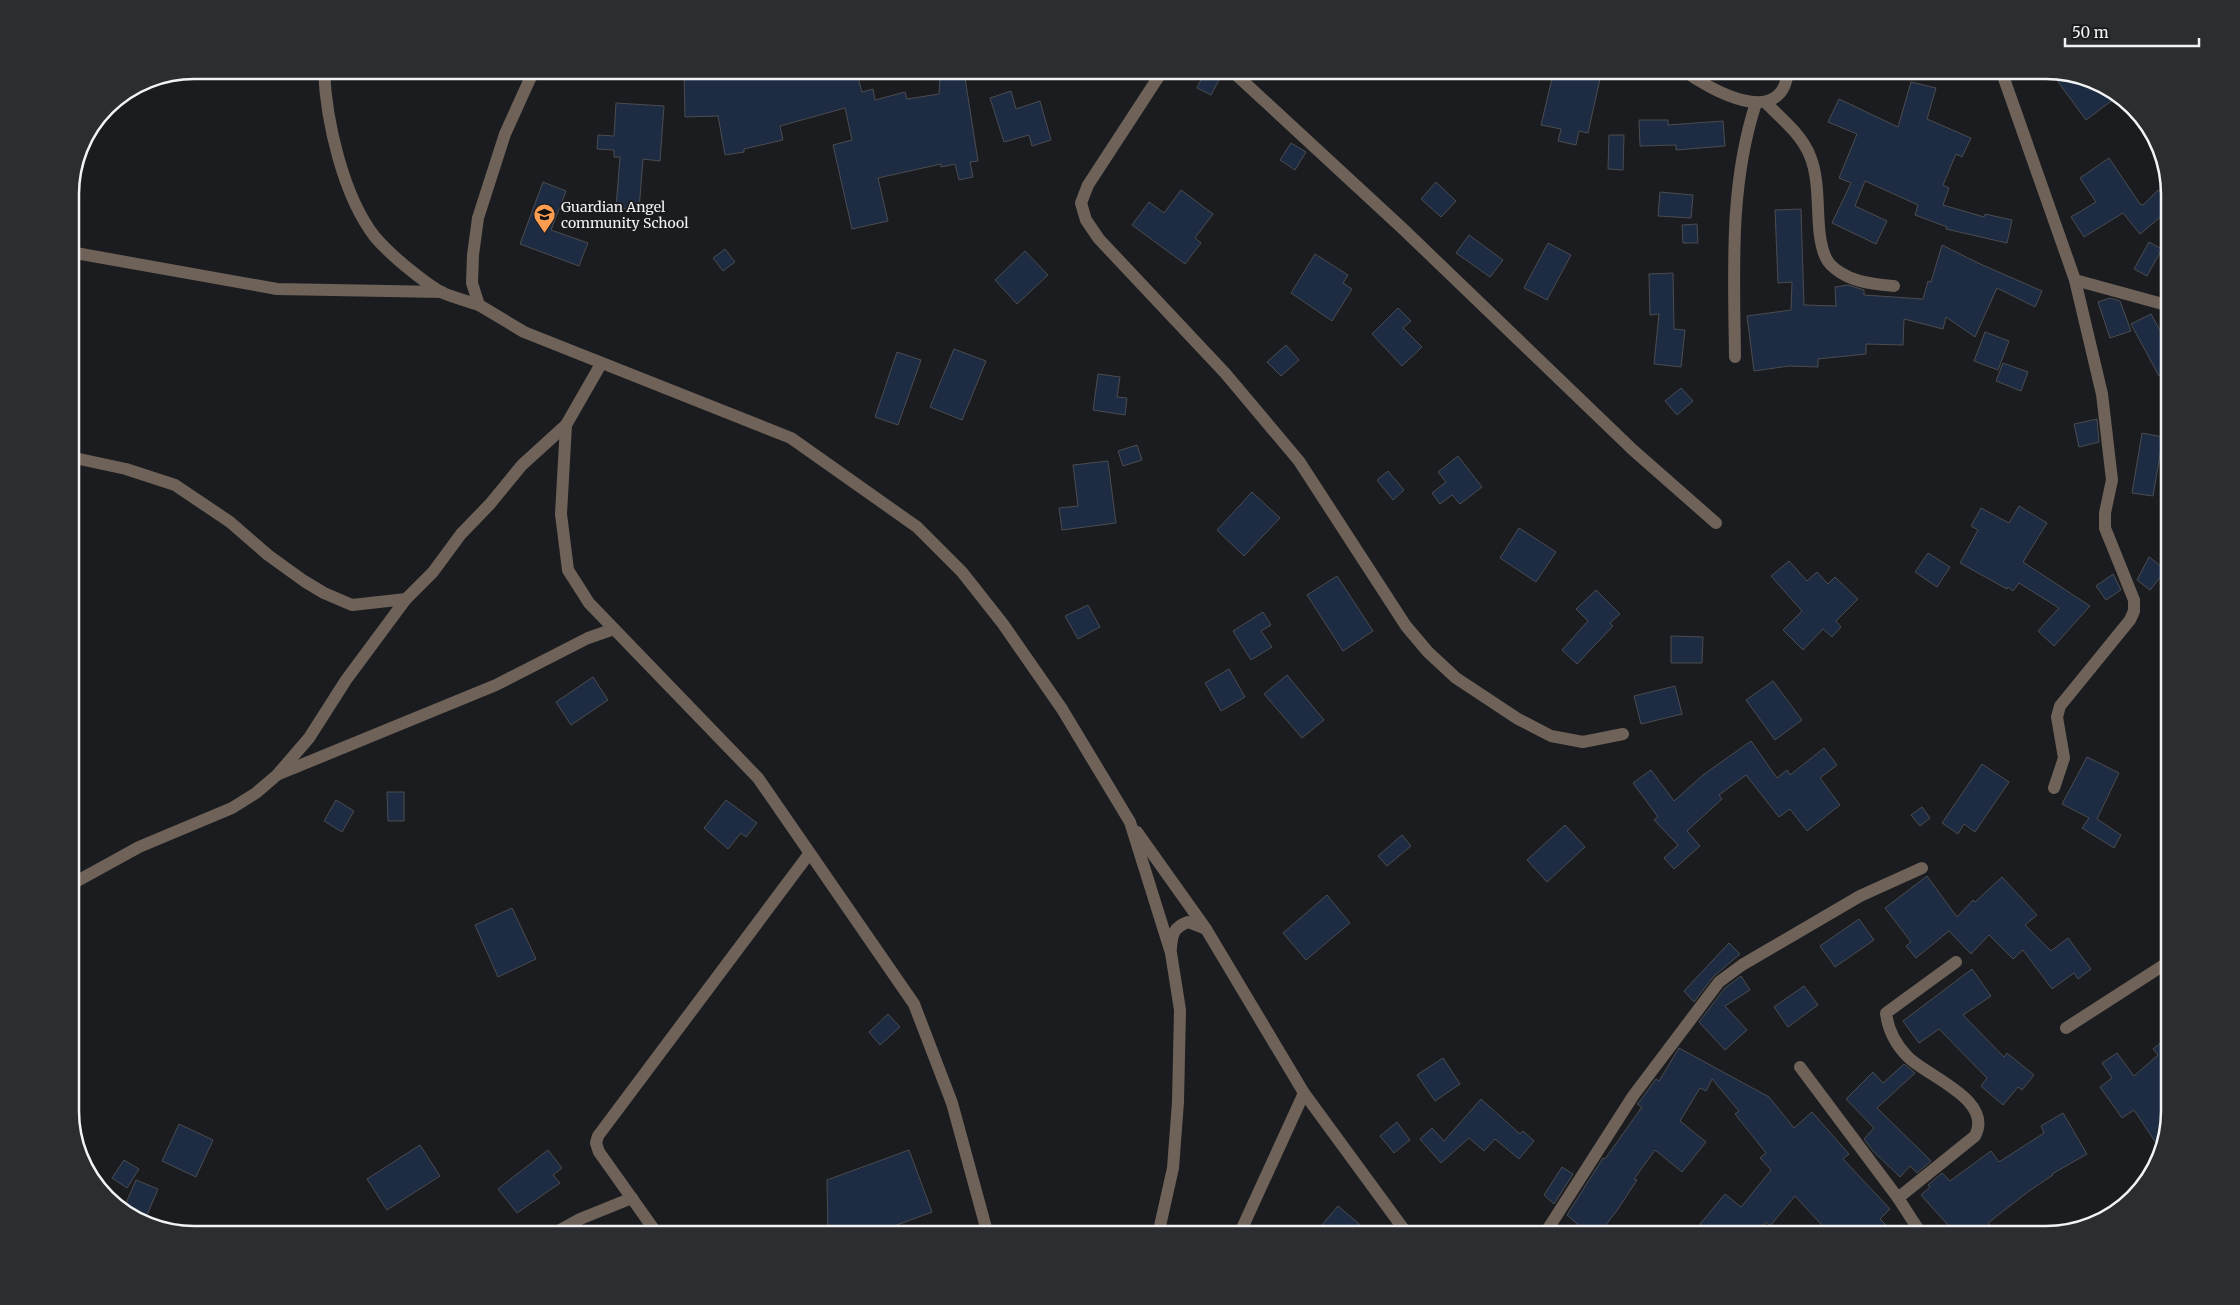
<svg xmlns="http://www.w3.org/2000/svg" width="2240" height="1305" font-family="Merriweather,serif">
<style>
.building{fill:#1e2c43;stroke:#4a4c4f}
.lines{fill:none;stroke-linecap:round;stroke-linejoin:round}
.minor{stroke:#6e6259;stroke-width:12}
.labels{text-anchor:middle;stroke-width:4;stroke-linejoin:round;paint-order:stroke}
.poi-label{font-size:14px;fill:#f2f3f4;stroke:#1b1c1f;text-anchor:start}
.rim{fill:none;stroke:#f2f3f4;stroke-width:2.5}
</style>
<rect width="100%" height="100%" fill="#1b1c1f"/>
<g class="building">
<polygon points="684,70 856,70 862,92 873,89 875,100 905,92 907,99 939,94 940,77 965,78 978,161 970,162 973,177 959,180 955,164 941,167 941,164 878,178 888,221 852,229 833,145 852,140 845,108 780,126 783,140 744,149 744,152 725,155 718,116 685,117"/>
<polygon points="1554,70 1602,70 1588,133 1579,131 1576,145 1558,141 1561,129 1541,125"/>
<polygon points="1205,71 1220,78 1211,95 1197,88"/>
<polygon points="2050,71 2108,86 2118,96 2086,120"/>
<polygon points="1911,82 1936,88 1927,119 1971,138 1962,157 1956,154 1943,185 1949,188 1943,205 1984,217 1985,214 2012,220 2007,243 1946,229 1947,227 1915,215 1918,205 1865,181 1855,206 1887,221 1876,244 1832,223 1851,183 1839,178 1857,134 1828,122 1839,99 1898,127"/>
<polygon points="1011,91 1016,109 1040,101 1051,140 1032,146 1029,135 1004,142 990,98"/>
<polygon points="616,103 664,106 660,161 643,159 639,210 616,208 620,157 614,157 614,150 597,149 598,135 614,136"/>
<polygon points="1639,120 1668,120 1668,125 1723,121 1725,146 1676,150 1676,145 1640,146"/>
<polygon points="1609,135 1624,135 1623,170 1608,169"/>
<polygon points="1291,143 1306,152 1295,170 1280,160"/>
<polygon points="2109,158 2140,204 2143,205 2158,190 2170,201 2170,209 2140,234 2123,213 2084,237 2071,217 2096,202 2080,178"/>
<polygon points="543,182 566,191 551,230 588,243 579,266 520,244"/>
<polygon points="1436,182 1456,201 1441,217 1421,199"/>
<polygon points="1181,190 1213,214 1195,238 1201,243 1185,264 1132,225 1149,202 1164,213"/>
<polygon points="1660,192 1693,195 1691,218 1658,216"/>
<polygon points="1801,209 1804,305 1836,306 1835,287 1848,285 1864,290 1864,295 1923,299 1928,281 1931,282 1942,245 1978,263 2042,291 2035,307 1997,288 1975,337 1946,317 1943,329 1904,319 1903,345 1866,344 1866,354 1818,359 1818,367 1789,366 1754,371 1747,316 1791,310 1792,282 1778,283 1775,210"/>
<polygon points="1697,224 1698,243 1683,243 1682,225"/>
<polygon points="1469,235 1503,260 1490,277 1456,253"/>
<polygon points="2149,242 2162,249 2147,276 2134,269"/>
<polygon points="1548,243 1571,255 1547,300 1524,288"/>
<polygon points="725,249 735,262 723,271 713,258"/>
<polygon points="1025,251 1048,275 1017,304 995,280"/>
<polygon points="1315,254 1348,275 1343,283 1352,289 1332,321 1291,293"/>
<polygon points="1673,273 1674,329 1685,330 1681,367 1654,364 1659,314 1650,315 1649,274"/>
<polygon points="2110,298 2120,301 2131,331 2110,338 2098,302"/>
<polygon points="1398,308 1411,321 1403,328 1422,347 1402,366 1372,334"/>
<polygon points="2151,314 2170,349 2170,370 2159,376 2131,324"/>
<polygon points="1985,332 2009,341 1998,370 1974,361"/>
<polygon points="1286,345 1299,360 1281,376 1267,362"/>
<polygon points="954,349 986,361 962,420 930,407"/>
<polygon points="897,352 921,360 898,425 875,417"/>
<polygon points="2003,363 2028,372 2021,391 1996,381"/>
<polygon points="1098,374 1120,377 1117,397 1127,398 1125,415 1093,410"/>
<polygon points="1681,388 1693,401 1677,415 1665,401"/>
<polygon points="2097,419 2099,442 2079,447 2074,424"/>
<polygon points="2142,433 2163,437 2153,496 2132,493"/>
<polygon points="1137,445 1142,460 1123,466 1118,451"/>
<polygon points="1458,456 1482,487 1460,504 1452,495 1440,504 1432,493 1446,482 1438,472"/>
<polygon points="1108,461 1116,523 1062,530 1059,508 1078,506 1073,465"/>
<polygon points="1388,471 1404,490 1393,500 1377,480"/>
<polygon points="1252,492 1280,518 1244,556 1217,530"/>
<polygon points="2019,506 2047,523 2023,562 2090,606 2054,646 2038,631 2059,608 2019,583 2013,591 2008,587 2007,589 1960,563 1978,530 1971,526 1981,508 2009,523"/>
<polygon points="1519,528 1556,552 1536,582 1500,558"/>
<polygon points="1928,553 1950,567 1937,587 1915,572"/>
<polygon points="2149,557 2166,570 2150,590 2137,580"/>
<polygon points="1789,561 1807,581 1817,572 1828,584 1835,577 1858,599 1836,621 1841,627 1832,637 1823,629 1803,650 1783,630 1802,611 1771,576"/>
<polygon points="2113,574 2121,590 2106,600 2096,586"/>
<polygon points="1337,576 1373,631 1343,651 1307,595"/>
<polygon points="1596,590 1620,614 1610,623 1613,626 1577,664 1562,650 1588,621 1576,609"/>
<polygon points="1088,605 1100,627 1078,639 1065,616"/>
<polygon points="1263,612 1271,625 1261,631 1272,647 1251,660 1233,631"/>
<polygon points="1671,636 1703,637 1702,663 1671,663"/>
<polygon points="1229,669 1245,697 1221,711 1205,683"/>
<polygon points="1287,675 1324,720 1302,738 1264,694"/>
<polygon points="593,677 608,700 571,725 556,702"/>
<polygon points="1773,681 1802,720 1775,740 1746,700"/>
<polygon points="1675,686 1682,714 1641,724 1634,696"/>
<polygon points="1751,741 1777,778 1787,770 1790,775 1824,748 1837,765 1820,778 1840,805 1807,831 1790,809 1779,817 1746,775 1719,795 1722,799 1687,831 1700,846 1674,869 1664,858 1678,845 1654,820 1658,817 1633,783 1651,770 1674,801 1703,775"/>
<polygon points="2087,757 2119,773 2097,819 2121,835 2114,848 2082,828 2089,818 2062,804"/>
<polygon points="1982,764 2009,782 1975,832 1964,824 1958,834 1942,823"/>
<polygon points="387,792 404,792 404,821 388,821"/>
<polygon points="336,800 354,811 342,832 324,821"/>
<polygon points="726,800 757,823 746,837 741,833 728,849 704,828"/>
<polygon points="1922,807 1930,818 1920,826 1911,815"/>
<polygon points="1565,825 1585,847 1547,882 1527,860"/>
<polygon points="1402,835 1411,846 1387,866 1378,856"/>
<polygon points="1927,876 1957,917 1973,900 1975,902 2002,877 2037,915 2025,925 2051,951 2068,938 2091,969 2078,979 2074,973 2052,989 2023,950 2013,959 1989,935 1971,954 1949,931 1916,958 1906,946 1911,942 1885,908"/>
<polygon points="1327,895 1350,923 1306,960 1283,933"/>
<polygon points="512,908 536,959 498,977 475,925"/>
<polygon points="1859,919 1874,940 1835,967 1820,946"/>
<polygon points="1729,943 1740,954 1713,977 1694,1002 1684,991"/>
<polygon points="1972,969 1991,996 1963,1015 2004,1057 2007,1053 2034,1075 2022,1090 2018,1087 2003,1105 1981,1086 1987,1078 1939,1029 1919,1043 1903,1021"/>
<polygon points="1741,976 1750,990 1725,1006 1747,1030 1725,1050 1699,1022 1725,988"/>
<polygon points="1804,986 1818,1005 1788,1027 1774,1007"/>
<polygon points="888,1014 900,1027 880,1045 869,1032"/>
<polygon points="2170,1035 2170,1112 2160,1149 2134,1110 2122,1118 2100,1087 2112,1078 2102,1063 2117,1053 2134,1076 2158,1055 2153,1049"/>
<polygon points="1679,1048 1769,1097 1794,1128 1812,1112 1849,1154 1843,1159 1890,1209 1880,1219 1896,1235 1831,1235 1795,1196 1770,1226 1766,1222 1755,1235 1713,1235 1700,1224 1725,1194 1741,1207 1771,1170 1760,1158 1766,1153 1735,1114 1739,1111 1712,1079 1706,1091 1700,1088 1680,1121 1706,1142 1682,1172 1655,1150 1634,1179 1637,1180 1618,1209 1598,1235 1577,1235 1582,1228 1567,1215 1603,1158 1605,1159 1642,1107 1637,1104 1640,1101 1656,1079 1659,1081"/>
<polygon points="1443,1058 1460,1084 1435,1101 1417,1075"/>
<polygon points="1904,1064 1915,1073 1877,1108 1931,1161 1917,1173 1910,1166 1900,1177 1873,1151 1864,1139 1874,1128 1846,1099 1873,1072 1883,1083"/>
<polygon points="1481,1099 1520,1134 1523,1131 1534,1141 1519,1159 1495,1139 1484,1151 1469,1138 1441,1163 1420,1139 1432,1128 1444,1141"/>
<polygon points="2063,1113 2087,1154 2052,1174 2053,1175 2029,1191 1988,1223 1993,1228 1985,1235 1957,1235 1921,1195 1930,1187 1928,1185 1942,1173 1950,1181 1991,1151 1999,1162 2044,1133 2041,1126"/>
<polygon points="1397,1122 1410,1140 1394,1153 1380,1136"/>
<polygon points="179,1124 213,1140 196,1177 162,1161"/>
<polygon points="420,1145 440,1176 387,1210 367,1179"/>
<polygon points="548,1150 562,1168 553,1175 560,1183 517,1213 498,1189"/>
<polygon points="909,1150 932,1212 870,1235 828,1235 827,1180"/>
<polygon points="124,1160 139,1169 127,1188 112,1178"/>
<polygon points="1562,1167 1573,1174 1554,1204 1544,1195"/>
<polygon points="136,1180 158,1189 144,1222 131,1218 123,1210"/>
<polygon points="1338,1206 1372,1235 1331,1235 1321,1226"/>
</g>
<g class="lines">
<g class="minor">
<path d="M 324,70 C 326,121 343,196 375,237 C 387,251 400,262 414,273 C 423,280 433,288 443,293 C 455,298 467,301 479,305"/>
<polyline points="534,70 505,134 478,218 473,255 472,283 479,305 524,332 791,438 917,527 962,572 1003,624 1062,709 1130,822 1171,953 1180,1010 1178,1102 1173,1168 1158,1235"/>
<polyline points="1163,70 1088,185 1081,203 1086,220 1099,239 1225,373 1299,461 1406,626 1428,652 1456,678 1518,719 1551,736 1583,742 1623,734"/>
<polyline points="1231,70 1402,228 1633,450 1716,523"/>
<path d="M 1683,70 C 1710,90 1783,131 1788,70"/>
<polyline points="2001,70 2075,280 2170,306"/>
<path d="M 1766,103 C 1781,118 1802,135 1810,156 C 1823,187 1813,231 1826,258 C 1831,269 1848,278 1860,281 C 1871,284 1883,285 1894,286"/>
<polyline points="70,252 277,289 442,292"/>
<path d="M 1735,357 C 1734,272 1729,185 1756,103"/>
<polyline points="566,425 561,514 568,570 589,603 758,778 914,1004 952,1103 988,1235"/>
<polyline points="70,457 126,469 175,485 230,522 268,555 304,581 324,593 352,605 406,599"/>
<polyline points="279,774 496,685 588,638 614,629"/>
<polyline points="2054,788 2064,758 2057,717 2060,706 2130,620 2134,611 2134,600 2105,528 2105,513 2112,480 2102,394 2075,280"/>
<polyline points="1137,832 1206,929 1304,1093 1408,1235"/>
<polyline points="70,885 139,847 232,808 256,793 277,775 309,738 346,680 406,599 433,572 461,534 490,504 522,465 566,425 601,364"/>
<path d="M 1171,948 C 1172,934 1174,927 1188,922 L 1206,929"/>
<polyline points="2066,1028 2170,961"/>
<polyline points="1800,1067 1898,1198 1922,1235"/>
<path d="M 1898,1198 L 1975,1136 C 1994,1100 1928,1077 1908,1057 C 1896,1045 1888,1030 1886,1013 L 1956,962"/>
<polyline points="551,1235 580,1219 632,1198"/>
<polyline points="658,1235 599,1152 596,1143 598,1136 809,854"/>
<polyline points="1239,1235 1304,1093"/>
<polyline points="1509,1235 1525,1235"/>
<polyline points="1544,1235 1633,1096 1719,982 1742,965 1860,896 1922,868"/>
</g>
</g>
<defs>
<symbol id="school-pin" viewBox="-11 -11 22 30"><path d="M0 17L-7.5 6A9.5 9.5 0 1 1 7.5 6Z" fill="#fc9d52" stroke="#1b1c1f"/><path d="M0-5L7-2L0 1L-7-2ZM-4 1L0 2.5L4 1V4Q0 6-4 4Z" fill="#111"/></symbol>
</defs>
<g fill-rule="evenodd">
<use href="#school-pin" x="532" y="202" width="25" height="34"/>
</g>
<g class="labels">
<g class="poi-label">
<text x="561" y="212">Guardian Angel<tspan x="561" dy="16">community School</tspan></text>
</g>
</g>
<path d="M0 0H2240V1305H0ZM194 79H2046A115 115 0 0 1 2161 194V1111A115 115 0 0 1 2046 1226H194A115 115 0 0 1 79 1111V194A115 115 0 0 1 194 79Z" fill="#2c2d30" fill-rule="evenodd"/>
<path class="rim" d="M194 79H2046A115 115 0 0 1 2161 194V1111A115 115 0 0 1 2046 1226H194A115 115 0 0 1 79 1111V194A115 115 0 0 1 194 79Z"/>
<path d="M2065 38v8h134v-8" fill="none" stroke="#f2f3f4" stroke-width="2.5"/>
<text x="2072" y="38" font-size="15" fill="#f2f3f4" stroke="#1b1c1f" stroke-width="4" paint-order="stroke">50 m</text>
</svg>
